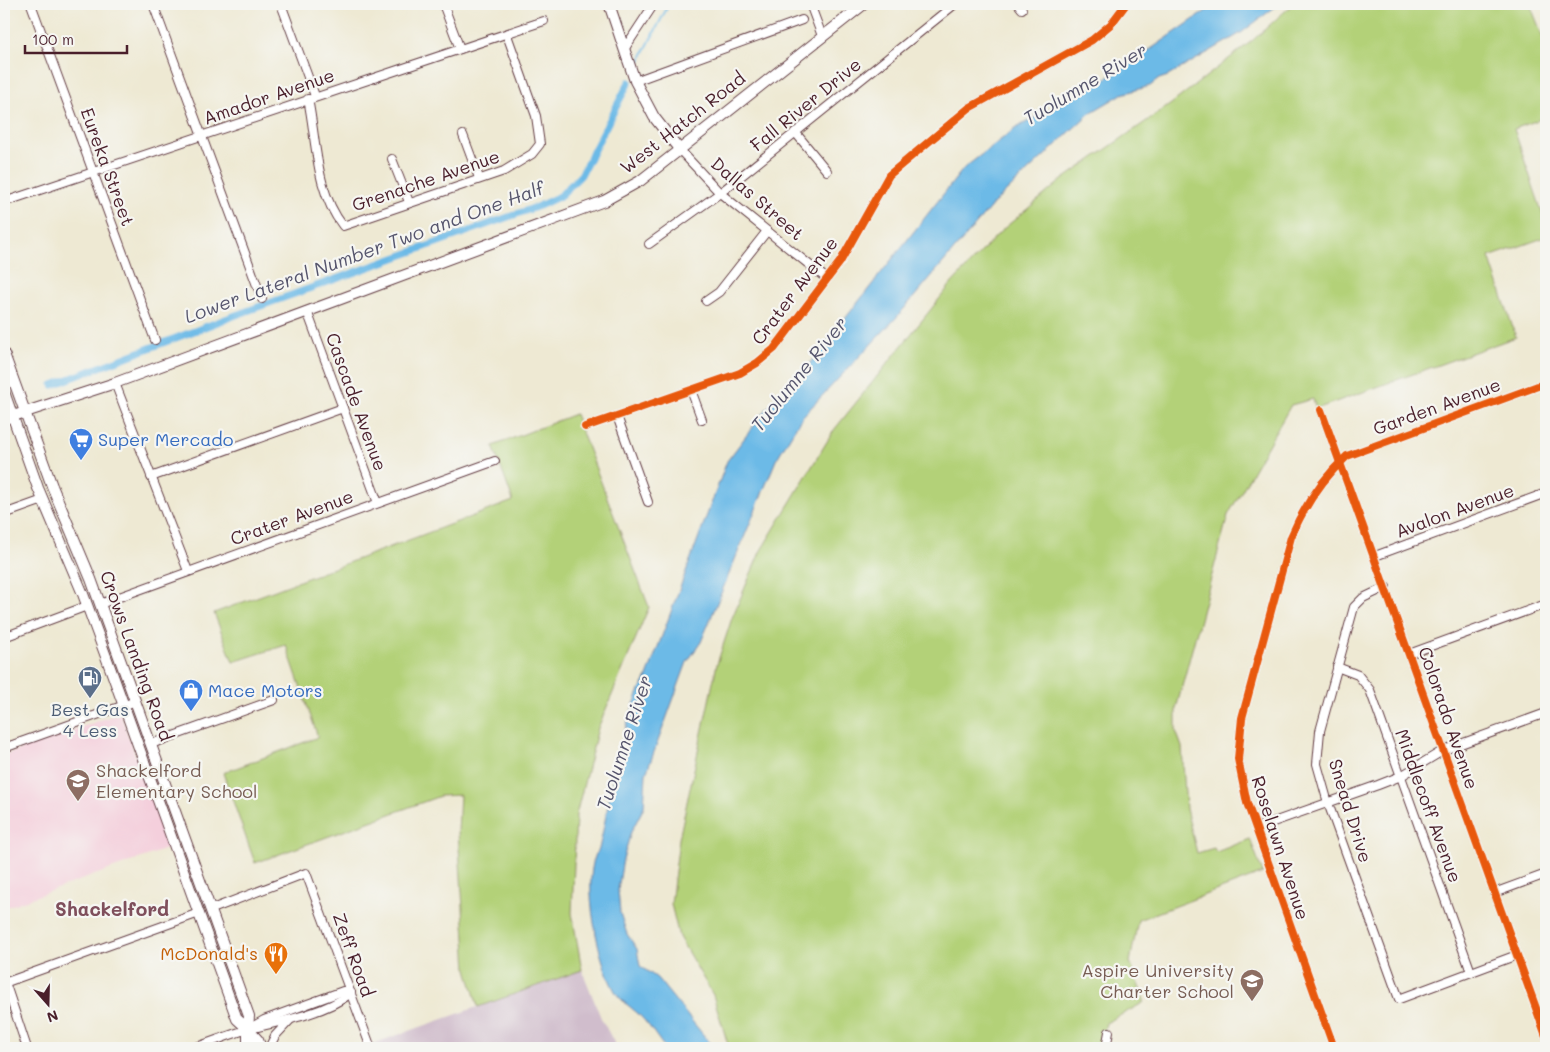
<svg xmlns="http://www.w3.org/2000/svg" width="1550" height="1052" font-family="Mali,sans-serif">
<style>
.built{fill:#f4cfdc}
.industrial{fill:#d0bdcc}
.green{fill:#b3d178;stroke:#7e7852}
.water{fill:#6cbae7;stroke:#5b6c89}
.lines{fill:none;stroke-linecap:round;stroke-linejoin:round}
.stream{stroke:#6cbae7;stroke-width:2}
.canal{stroke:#6cbae7;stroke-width:7}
.street-casing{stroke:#633d44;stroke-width:10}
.secondary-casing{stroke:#633d44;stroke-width:12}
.street{stroke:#fff;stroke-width:8}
.secondary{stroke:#fff;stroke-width:10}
.cycleway-casing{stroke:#f6f6f2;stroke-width:11}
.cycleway{stroke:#e8590c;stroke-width:8}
.labels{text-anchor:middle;stroke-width:4.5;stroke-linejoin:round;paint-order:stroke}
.street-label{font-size:18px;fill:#4a1f2b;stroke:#f6f6f2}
.shop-label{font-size:18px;fill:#366cbe;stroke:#f6f6f2;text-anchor:start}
.service-label{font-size:18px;fill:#4e5e75;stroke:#f6f6f2}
.education-label{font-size:18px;fill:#785e54;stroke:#f6f6f2;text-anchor:start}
.food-label{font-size:18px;fill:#c56008;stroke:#f6f6f2;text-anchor:end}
.water-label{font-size:19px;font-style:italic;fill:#56556d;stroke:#f6f6f2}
.neighbourhood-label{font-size:19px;font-weight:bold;fill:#7f4f5c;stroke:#f6f6f2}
</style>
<rect width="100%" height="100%" fill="#f6f6f2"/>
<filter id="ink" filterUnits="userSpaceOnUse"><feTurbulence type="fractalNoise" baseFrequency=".02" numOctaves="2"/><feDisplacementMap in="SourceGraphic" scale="10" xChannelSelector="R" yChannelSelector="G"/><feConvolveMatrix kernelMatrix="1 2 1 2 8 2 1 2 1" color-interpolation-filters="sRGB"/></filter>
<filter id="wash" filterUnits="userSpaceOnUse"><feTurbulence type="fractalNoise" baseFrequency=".0096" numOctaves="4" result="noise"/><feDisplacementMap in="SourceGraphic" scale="20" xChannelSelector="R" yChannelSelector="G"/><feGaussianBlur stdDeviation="1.12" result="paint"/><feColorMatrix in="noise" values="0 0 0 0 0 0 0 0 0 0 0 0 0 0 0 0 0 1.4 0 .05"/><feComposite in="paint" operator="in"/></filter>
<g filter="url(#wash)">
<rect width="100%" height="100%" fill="#eee9d3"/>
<polygon class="built" points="120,713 169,848 4,908 4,755"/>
<polygon class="industrial" points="582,970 601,1018 617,1048 361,1048"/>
<g class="green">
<polygon points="1293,4 1530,4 1546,45 1546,117 1514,129 1546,224 1546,237 1489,257 1516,337 1316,409 1313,399 1291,405 1228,515 1176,709 1176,731 1182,747 1186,809 1197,853 1214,848 1216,852 1250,839 1263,873 1138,920 1130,962 1144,1000 1143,1003 1106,1023 1100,1048 729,1048 713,995 679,937 671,904 679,839 717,664 732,618 760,552 834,430 952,283 1001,231 1062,180 1171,104 1253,40"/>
<polygon points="575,414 649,607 598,728 576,815 572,913 582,970 478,1007 467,969 458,832 460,795 440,796 255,863 223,773 318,737 286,645 233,662 214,613 513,501 493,446"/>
</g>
<path class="water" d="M 1216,4 L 1279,4 L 1241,33 L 1168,76 L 1159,79 L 1150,86 L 1122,94 L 1090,113 L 994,203 L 896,318 L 802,417 L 776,460 L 701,642 L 687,662 L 646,774 L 644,807 L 631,832 L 623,859 L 618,890 L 620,913 L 627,934 L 637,949 L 640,966 L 657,978 L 714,1048 L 665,1048 C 658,1039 652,1029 644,1020 C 637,1011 626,1005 619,997 C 599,973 579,874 599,849 C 610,801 621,720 646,679 L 727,461 L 768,407 L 795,382 L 964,168 L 1016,128 L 1119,71 Z"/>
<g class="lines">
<polyline class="stream" points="638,64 669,4"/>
<polyline class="canal" points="53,385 236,315 539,206 560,196 581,175 629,82"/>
</g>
</g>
<g filter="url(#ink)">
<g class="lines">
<defs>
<g id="street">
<polyline points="31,4 155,340"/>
<polyline points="153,4 262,299"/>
<polyline points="281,4 315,96"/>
<polyline points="443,4 460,49"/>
<polyline points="810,4 822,36"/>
<polyline points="1018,4 1022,9"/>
<polyline points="625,48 654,4"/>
<polyline points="635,81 802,20"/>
<path d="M 308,99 C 317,142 315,190 343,226 L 504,171 L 532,154 L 540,144 L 536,116 L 507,35"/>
<polyline points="795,132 827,171"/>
<polyline points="463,135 479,178"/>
<polyline points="679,149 720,193 827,279"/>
<polyline points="392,159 409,202"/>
<polyline points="4,202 544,21"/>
<polyline points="649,244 720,193 955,4"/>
<polyline points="706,301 719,292 767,231"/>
<polyline points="307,311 378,503"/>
<polyline points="115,383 188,571"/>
<polyline points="691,390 702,420"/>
<polyline points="1321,410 1546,1036"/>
<polyline points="617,416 648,502"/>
<polyline points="585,427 740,373 757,363 774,349 827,279 840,262 889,175 969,108 1092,40 1111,24 1126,4"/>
<polyline points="151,477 343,408"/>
<polyline points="4,514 43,500"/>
<polyline points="1375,556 1546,493"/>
<polyline points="1386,587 1363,598 1354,607 1320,731 1317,764 1328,803 1399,999 1517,955"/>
<polyline points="100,604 495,461"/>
<polyline points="4,637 87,606"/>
<polyline points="1409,654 1546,604"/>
<polyline points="1337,667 1358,675 1370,690 1471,972"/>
<polyline points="151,744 274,700"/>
<polyline points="4,748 136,701"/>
<polyline points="1256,828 1378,785 1401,776 1444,750 1546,713"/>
<polyline points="1494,893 1546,874"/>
<polyline points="212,909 306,873 371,1048"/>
<polyline points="4,979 27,1048"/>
<polyline points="4,983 199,913"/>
<polyline points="252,1027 264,1020 343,991 351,993"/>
<path d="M 194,1048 C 212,1042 231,1034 249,1029 C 280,1022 326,1013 351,993"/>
<polyline points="269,1048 275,1036 290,1020"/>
<polyline points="1106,1048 1109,1032"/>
<path d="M 1334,1048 L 1247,803 L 1238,759 L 1242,718 L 1291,537 C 1304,506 1322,479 1347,456 L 1546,383"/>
</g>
<g id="secondary">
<polyline points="609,4 635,81 654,117 679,149"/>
<polyline points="4,354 52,486 91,579 249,1016 248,1029 258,1040 261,1048"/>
<polyline points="4,392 38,488 83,594 112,673 237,1019 248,1029 248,1048"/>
<polyline points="4,419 115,383 604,201 640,181 864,4"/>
</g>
</defs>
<use href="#street" class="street-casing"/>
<use href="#secondary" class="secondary-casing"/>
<use href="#street" class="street"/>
<use href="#secondary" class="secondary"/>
<defs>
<g id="cycleway">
<polyline points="1321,410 1546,1036"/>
<polyline points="585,427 740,373 757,363 774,349 827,279 840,262 889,175 969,108 1092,40 1111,24 1126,4"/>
<path d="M 1334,1048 L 1247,803 L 1238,759 L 1242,718 L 1291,537 C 1304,506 1322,479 1347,456 L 1546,383"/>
</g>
</defs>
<use href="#cycleway" class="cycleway-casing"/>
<use href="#cycleway" class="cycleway"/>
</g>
</g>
<defs>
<symbol id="supermarket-pin" viewBox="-11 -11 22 30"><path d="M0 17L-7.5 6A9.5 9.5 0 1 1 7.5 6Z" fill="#3f7fe0" stroke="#f6f6f2"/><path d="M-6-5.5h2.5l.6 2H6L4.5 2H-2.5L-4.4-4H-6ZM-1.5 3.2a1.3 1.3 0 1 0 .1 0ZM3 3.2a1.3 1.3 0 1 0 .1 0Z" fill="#fff"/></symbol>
<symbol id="fuel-pin" viewBox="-11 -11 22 30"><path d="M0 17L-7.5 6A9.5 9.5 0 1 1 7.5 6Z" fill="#5c6f8a" stroke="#f6f6f2"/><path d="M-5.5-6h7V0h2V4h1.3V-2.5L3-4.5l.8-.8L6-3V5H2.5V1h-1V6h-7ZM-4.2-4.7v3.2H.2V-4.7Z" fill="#fff"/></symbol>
<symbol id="shop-pin" viewBox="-11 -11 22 30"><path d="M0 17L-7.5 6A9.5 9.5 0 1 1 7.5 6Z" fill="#3f7fe0" stroke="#f6f6f2"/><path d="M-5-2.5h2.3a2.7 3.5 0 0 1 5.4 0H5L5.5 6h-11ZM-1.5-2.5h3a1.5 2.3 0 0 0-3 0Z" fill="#fff"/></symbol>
<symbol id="school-pin" viewBox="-11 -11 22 30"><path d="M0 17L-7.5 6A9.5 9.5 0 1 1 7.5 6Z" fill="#8d6e63" stroke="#f6f6f2"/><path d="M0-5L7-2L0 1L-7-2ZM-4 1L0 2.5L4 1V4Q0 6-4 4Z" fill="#fff"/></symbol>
<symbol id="restaurant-pin" viewBox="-11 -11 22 30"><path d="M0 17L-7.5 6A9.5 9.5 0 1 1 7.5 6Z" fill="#e8710a" stroke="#f6f6f2"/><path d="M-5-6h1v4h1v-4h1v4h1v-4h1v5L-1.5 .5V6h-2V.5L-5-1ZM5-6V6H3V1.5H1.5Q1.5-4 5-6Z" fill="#fff"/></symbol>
</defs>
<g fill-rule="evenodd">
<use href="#supermarket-pin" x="67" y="426" width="28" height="38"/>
<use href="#fuel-pin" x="76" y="664" width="28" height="38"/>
<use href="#shop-pin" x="177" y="677" width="28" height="38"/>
<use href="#school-pin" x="64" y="767" width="28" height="38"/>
<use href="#restaurant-pin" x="262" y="940" width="28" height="38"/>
<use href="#school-pin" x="1238" y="967" width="28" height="38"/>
</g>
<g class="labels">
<g class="street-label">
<text transform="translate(269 97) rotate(-19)" y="6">Amador Avenue</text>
<text transform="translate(806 105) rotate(-39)" y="6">Fall River Drive</text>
<text transform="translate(683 123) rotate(-38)" y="6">West Hatch Road</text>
<text transform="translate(107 167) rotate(70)" y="6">Eureka Street</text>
<text transform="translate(426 181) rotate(-19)" y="6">Grenache Avenue</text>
<text transform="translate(757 199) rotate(41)" y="6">Dallas Street</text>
<text transform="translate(795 291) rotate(-53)" y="6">Crater Avenue</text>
<text transform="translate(356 402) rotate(70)" y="6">Cascade Avenue</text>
<text transform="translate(1437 407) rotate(-20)" y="6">Garden Avenue</text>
<text transform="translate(1455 511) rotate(-20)" y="6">Avalon Avenue</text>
<text transform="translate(292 518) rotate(-20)" y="6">Crater Avenue</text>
<text transform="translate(136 656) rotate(70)" y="6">Crows Landing Road</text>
<text transform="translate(1448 718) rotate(71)" y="6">Colorado Avenue</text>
<text transform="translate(1428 806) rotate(70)" y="6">Middlecoff Avenue</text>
<text transform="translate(1350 811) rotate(73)" y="6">Snead Drive</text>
<text transform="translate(1280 848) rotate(72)" y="6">Roselawn Avenue</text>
<text transform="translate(353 955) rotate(70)" y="6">Zeff Road</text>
</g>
<g class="shop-label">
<text x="98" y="446">Super Mercado</text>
<text x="208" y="697">Mace Motors</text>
</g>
<g class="service-label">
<text x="90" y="716">Best Gas<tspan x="90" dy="21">4 Less</tspan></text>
</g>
<g class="education-label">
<text x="96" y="777">Shackelford<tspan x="96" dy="21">Elementary School</tspan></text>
<text x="1234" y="977" text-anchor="end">Aspire University<tspan x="1234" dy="21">Charter School</tspan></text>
</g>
<g class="food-label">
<text x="258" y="960">McDonald's</text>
</g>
<g class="water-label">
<text transform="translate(1085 84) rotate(-31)" y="7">Tuolumne River</text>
<text transform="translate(364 252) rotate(-20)" y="7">Lower Lateral Number Two and One Half</text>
<text transform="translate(799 374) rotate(-51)" y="7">Tuolumne River</text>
<text transform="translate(624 743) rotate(-72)" y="7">Tuolumne River</text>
</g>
<g class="neighbourhood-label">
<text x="112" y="916">Shackelford</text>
</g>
</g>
<rect width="1550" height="1052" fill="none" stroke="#f6f6f2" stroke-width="20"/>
<g transform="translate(48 1004) rotate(160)" stroke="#f6f6f2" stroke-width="4" paint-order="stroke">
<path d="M0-4L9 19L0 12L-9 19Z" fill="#4a1f2b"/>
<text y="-8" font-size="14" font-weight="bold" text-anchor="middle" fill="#4a1f2b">N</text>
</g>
<path d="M25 45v8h102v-8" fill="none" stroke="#4a1f2b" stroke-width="2.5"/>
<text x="32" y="45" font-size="15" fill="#4a1f2b" stroke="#f6f6f2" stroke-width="4" paint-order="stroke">100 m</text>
</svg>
